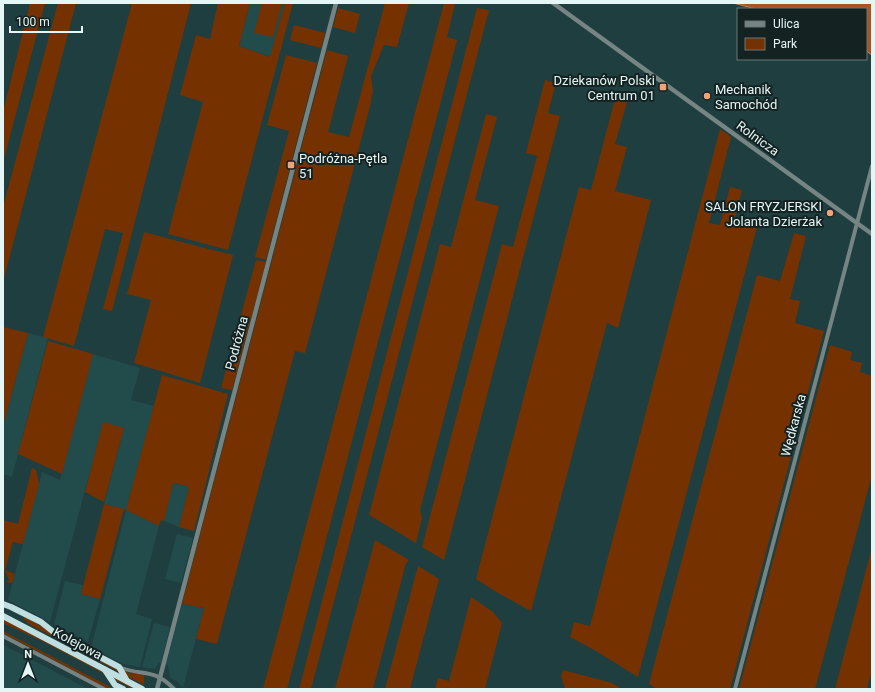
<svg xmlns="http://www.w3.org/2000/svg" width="875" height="692" font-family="Roboto,sans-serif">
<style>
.built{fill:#224b4c}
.green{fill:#753200}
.water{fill:#a95521;stroke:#bb8561}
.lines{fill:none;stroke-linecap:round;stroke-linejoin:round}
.minor{stroke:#768484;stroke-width:4}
.tertiary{stroke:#768484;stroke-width:4.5}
.trunk{stroke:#bededf;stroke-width:6}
.poi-dot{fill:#f0a279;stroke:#152222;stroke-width:1.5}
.labels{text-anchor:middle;stroke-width:4;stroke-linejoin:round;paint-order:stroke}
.poi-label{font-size:13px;fill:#e4f6f6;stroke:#152222;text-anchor:end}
.street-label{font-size:13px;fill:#e4f6f6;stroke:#152222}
</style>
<rect width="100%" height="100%" fill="#1f3e3f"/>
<g class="built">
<polygon points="250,3 285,3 271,57 239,46"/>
<polygon points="28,333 48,338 12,477 3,474 3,427"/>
<polygon points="93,354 140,368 131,400 154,406 126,510 159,526 136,614 152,619 140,667 123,664 92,648 92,644 126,510 104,504 124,428 103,423 50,622 8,600 42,472 60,480"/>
<polygon points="174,483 189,487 179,527 164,521 164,519 173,484"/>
<polygon points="177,534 193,538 181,583 165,579"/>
<polygon points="65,581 83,585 81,594 100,599 88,642 54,624"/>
<polygon points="182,604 204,608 183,688 178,682 170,678 168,665 166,664"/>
<polygon points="154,623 170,627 161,663 159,663 155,669 142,667"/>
<polygon points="3,645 25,656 88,689 3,689"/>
</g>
<g class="green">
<polygon points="30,3 45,3 3,163 3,112"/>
<polygon points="58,3 76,3 3,282 3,207"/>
<polygon points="132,3 191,3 112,311 103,309 123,233 105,229 74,346 43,337"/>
<polygon points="218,3 250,3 239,46 270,57 285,3 293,3 228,250 168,234 203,102 180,95 196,35 210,39"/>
<polygon points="262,3 282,3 273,37 254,33"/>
<polygon points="385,3 409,3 397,47 384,45 371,76 373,91 370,106 305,353 295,351 217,644 196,639 204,608 182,604 327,50 348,56 328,132 349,137"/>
<polygon points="444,3 455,4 447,37 457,40 287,689 263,689"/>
<polygon points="338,8 360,14 355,33 333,27"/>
<polygon points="477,8 489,10 311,689 299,689"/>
<polygon points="294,25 325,33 321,48 290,40"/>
<polygon points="286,55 317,63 266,260 255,257 289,131 267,125"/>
<polygon points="545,80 556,83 548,113 560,116 444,560 422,547 502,244 513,247 537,156 526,153"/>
<polygon points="615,99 627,102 615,144 627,147 615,191 651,200 618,328 607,323 531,611 498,593 476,579 579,187 591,190"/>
<polygon points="486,114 497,117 475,200 499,206 420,510 422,518 416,543 369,515 440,244 451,247"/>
<polygon points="720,129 731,137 709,223 720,225 730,187 742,190 734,220 757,227 638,677 596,651 570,637 574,622 590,626"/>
<polygon points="144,232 189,244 233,255 200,383 134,363 151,300 127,294"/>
<polygon points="794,233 806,236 790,299 800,301 795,323 824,331 730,689 657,689 649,684 757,275 780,281"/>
<polygon points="256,260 266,262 232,390 221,388"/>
<polygon points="3,327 28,333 3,427"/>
<polygon points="48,341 93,354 62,474 18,454"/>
<polygon points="830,345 852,352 850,360 862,363 860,372 872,376 872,475 815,689 739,689"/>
<polygon points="162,375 228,394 194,531 179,527 189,487 175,483 173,484 164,521 161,520 159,526 126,510"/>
<polygon points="103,422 124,428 104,502 85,492"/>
<polygon points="32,468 36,470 39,484 23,544 13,542 5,570 15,574 12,583 6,582 9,580 3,566 3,520 18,524"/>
<polygon points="104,504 124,509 100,599 81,594"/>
<polygon points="375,540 409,560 406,563 373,689 335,689"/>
<polygon points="872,547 872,670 867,689 835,689"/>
<polygon points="418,566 439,579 410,689 385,689"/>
<polygon points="471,597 493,612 502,623 485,689 435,689 438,678 449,681"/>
<polygon points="24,617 122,670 133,674 144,674 144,685 27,623 28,622 23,619"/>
<polygon points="3,619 136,689 133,689 44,642 3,623"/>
<polygon points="3,631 114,689 109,689 95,682 3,633"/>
<polygon points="563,670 612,683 622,689 565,689 561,676"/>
</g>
<polygon class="water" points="733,3 872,3 872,55 866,51 866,9 756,9"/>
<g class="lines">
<g class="minor">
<polyline points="3,636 104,689"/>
<path d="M 119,667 C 143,677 153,667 174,689"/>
<polyline points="735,689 872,166"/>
</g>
<g class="tertiary">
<polyline points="553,3 872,234"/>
<polyline points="157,689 336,3"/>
</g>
<g class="trunk">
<polyline points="3,604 11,607 41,622 56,634 119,667 127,681"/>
<polyline points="3,616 142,689"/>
<polyline points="105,670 115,685 123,689"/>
</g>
</g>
<g class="poi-dot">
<rect x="659" y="83" width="8" height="8" rx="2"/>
<circle cx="707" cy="96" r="4"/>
<rect x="287" y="161" width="8" height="8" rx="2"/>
<circle cx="830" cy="213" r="4"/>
</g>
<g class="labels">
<g class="poi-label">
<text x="655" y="85">Dziekanów Polski<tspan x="655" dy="15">Centrum 01</tspan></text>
<text x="715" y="94" text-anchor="start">Mechanik<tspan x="715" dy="15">Samochód</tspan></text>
<text x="299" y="163" text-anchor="start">Podróżna-Pętla<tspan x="299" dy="15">51</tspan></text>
<text x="822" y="211">SALON FRYZJERSKI<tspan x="822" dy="15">Jolanta Dzierżak</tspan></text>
</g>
<g class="street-label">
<text transform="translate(758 138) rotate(36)" y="5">Rolnicza</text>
<text transform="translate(236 343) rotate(-75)" y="5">Podróżna</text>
<text transform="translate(793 425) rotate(-75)" y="5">Wędkarska</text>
<text transform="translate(78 643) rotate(28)" y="5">Kolejowa</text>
</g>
</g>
<rect width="875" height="692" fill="none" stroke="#e4f6f6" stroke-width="8"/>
<rect x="737" y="8" width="130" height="52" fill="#152222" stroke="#687777"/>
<rect x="745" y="21" width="20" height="6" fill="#768484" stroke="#687777"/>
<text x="773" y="28" font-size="12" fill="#e4f6f6">Ulica</text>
<rect x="745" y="38" width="20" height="12" fill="#753200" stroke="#687777"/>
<text x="773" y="48" font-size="12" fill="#e4f6f6">Park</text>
<g transform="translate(28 664)" stroke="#152222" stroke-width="3" paint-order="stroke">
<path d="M0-3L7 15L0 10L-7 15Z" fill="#e4f6f6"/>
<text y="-6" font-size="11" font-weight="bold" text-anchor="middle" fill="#e4f6f6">N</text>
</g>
<path d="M10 26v6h72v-6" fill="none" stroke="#e4f6f6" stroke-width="2"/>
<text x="16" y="26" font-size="12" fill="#e4f6f6" stroke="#152222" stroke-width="3" paint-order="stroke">100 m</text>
</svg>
